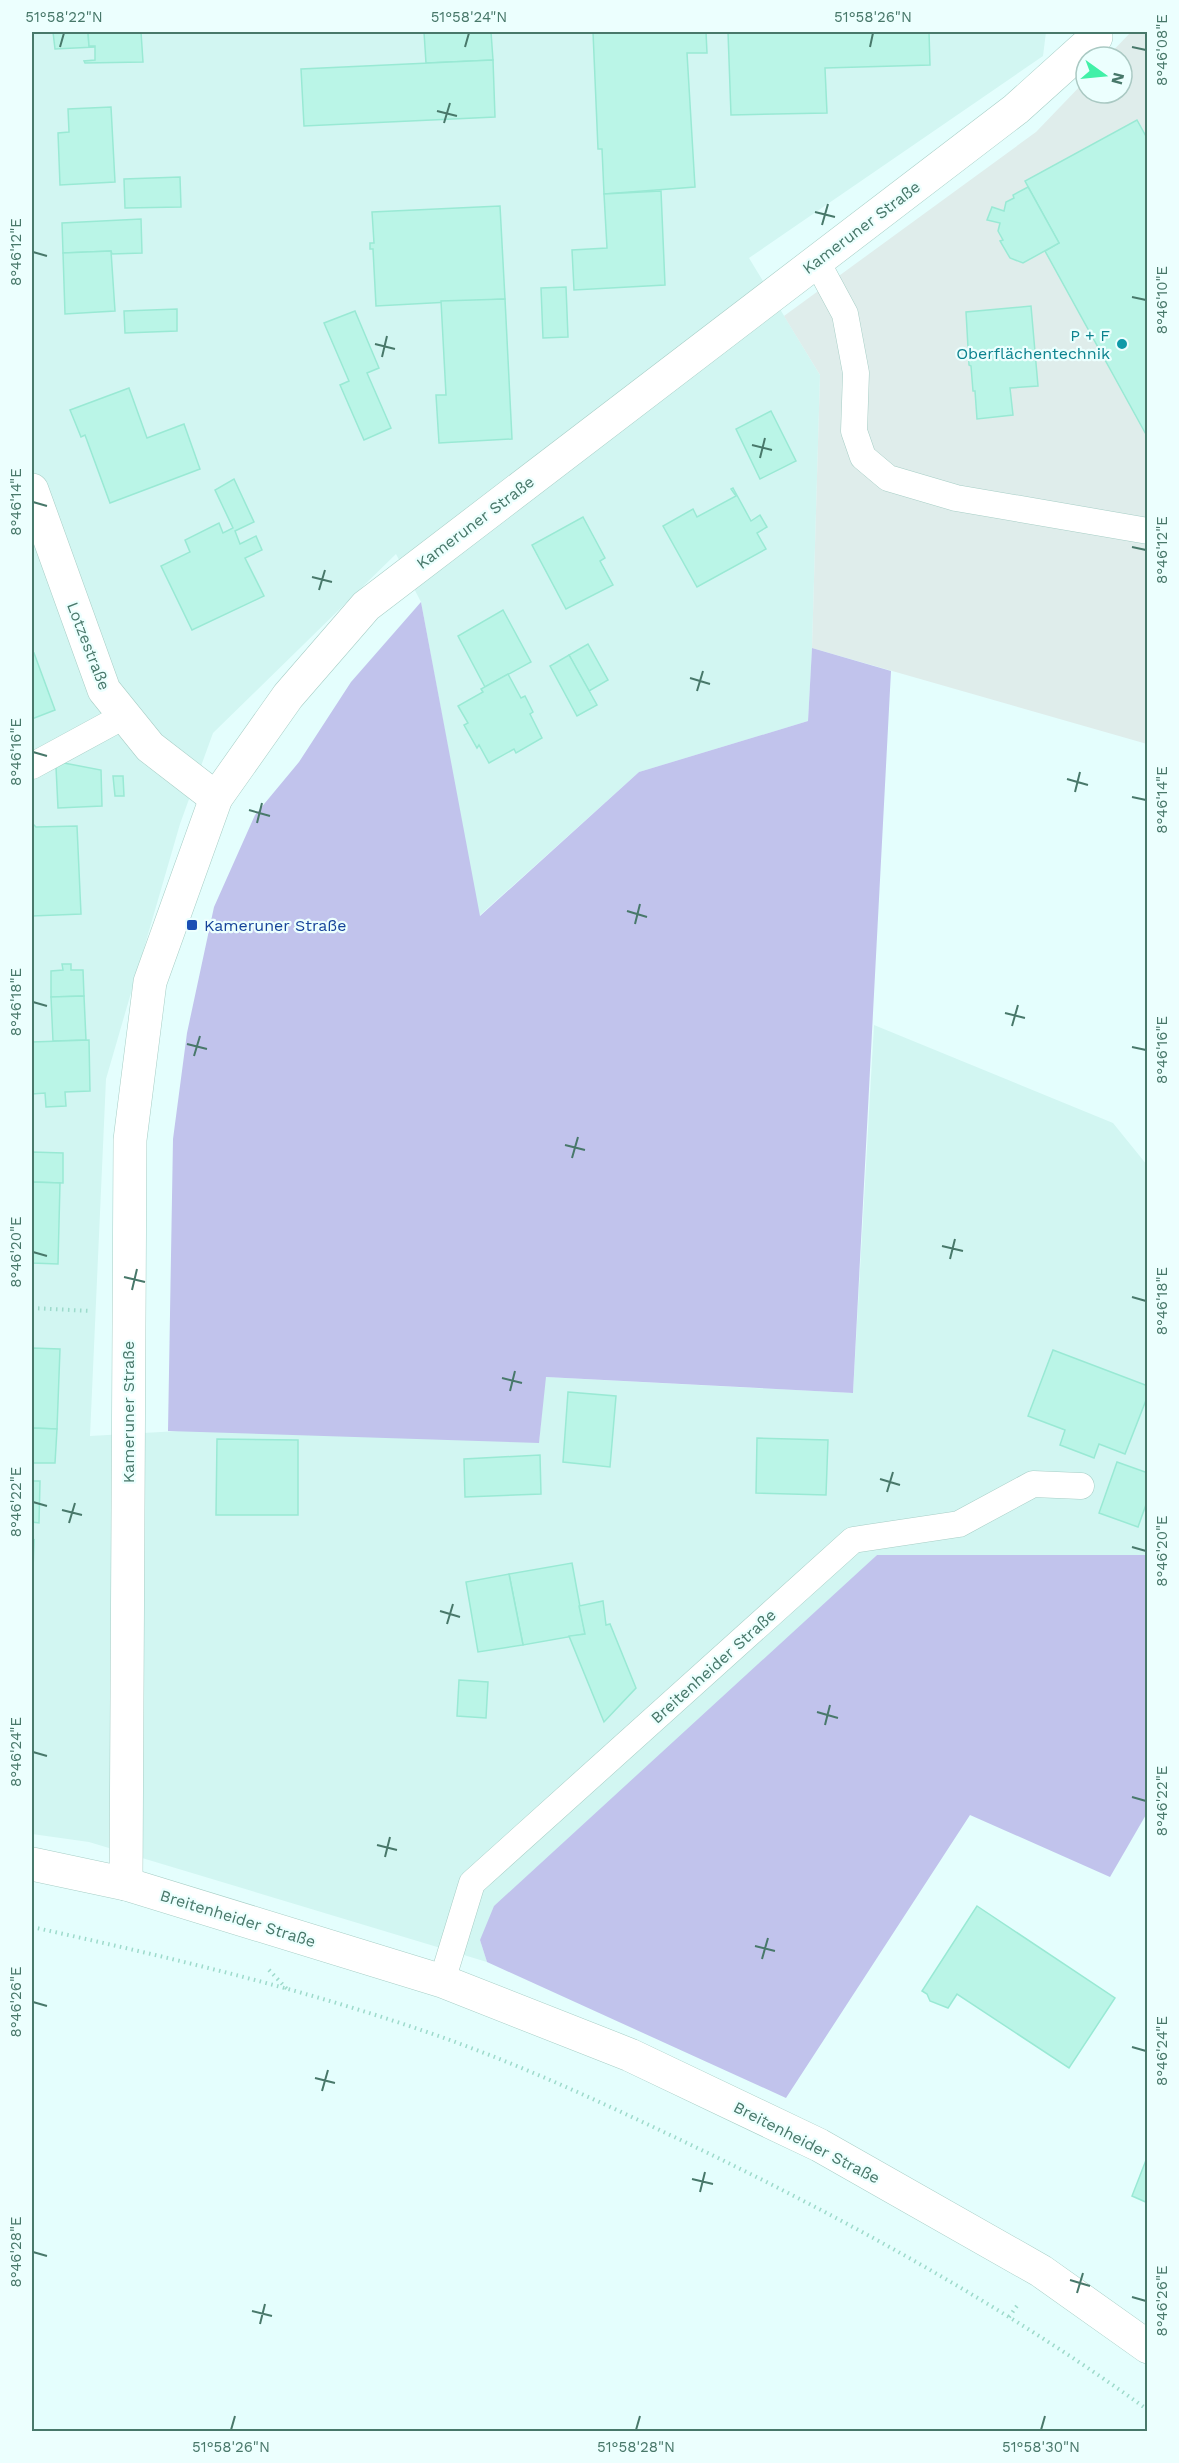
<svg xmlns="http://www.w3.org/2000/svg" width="1179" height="2463" font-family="'Work Sans',sans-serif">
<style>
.residential{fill:#d2f6f2}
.industrial{fill:#dfedeb}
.green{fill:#c1c3ec}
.building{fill:#baf5e7;stroke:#99e9d4;stroke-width:1.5}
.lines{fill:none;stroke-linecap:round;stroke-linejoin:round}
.service-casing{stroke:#a7cec6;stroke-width:27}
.minor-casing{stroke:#a7cec6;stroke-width:34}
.tertiary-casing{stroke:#a7cec6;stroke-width:34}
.path{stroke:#9ddacb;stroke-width:4;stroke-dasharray:1.5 4.5;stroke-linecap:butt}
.service{stroke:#fff;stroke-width:26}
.minor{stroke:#fff;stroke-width:33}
.tertiary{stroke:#fff;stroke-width:33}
.ticks{fill:none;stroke:#48786a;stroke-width:2}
.culture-dot{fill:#0f9aa8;stroke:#ecfffe;stroke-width:2}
.transit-dot{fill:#1a4fb4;stroke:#ecfffe;stroke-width:2}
.labels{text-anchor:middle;stroke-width:4.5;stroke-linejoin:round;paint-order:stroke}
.street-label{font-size:16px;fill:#48786a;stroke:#ecfffe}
.culture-label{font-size:16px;fill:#0d838f;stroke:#ecfffe;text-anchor:end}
.transit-label{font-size:16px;fill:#164399;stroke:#ecfffe;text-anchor:start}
.neatline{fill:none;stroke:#48786a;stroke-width:2}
.ticks-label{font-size:15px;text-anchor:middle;fill:#48786a}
</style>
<rect width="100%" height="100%" fill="#e4fefd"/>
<polygon class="residential" points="32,32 1046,32 1043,56 749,258 820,375 812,648 808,721 639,772 479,916 421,602 396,554 213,733 180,824 106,1079 90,1436 214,1429 539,1442 545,1377 853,1393 874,1025 1113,1123 1147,1165 1147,1555 877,1555 480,1940 487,1962 89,1842 32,1834"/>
<polygon class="industrial" points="1131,32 1147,32 1147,744 812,648 820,375 784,316 1036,132 1086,80 1086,93 1122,93 1122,57 1107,57"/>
<g class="green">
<polygon points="421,602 480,916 639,772 808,721 812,648 891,671 853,1393 546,1377 539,1443 168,1431 173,1139 187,1033 214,907 255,815 299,762 351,682"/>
<polygon points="877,1555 1147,1555 1147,1813 1110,1877 970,1815 786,2098 487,1962 480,1940 494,1906"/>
</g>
<g class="building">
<polygon points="53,32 88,32 89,46 95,46 95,47 55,49"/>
<polygon points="88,32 141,32 143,62 85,63 84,61 95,60 95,46 89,46"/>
<polygon points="424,32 491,32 493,60 426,63"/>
<polygon points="593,32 706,32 707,53 687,53 695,187 604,194 602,149 598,149"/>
<polygon points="728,32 929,32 930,65 825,68 827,113 731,115"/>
<polygon points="493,60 495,117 304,126 301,69"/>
<polygon points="111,107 115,182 60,185 58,133 69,132 68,109"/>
<polygon points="1137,120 1148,140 1148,438 1045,251 1059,243 1025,181"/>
<polygon points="180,177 181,207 125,208 124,179"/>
<polygon points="1028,187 1059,243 1023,263 1010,258 1000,241 1003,240 998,231 1000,223 987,220 992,207 1004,211 1006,202 1014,198 1013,195"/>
<polygon points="661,191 665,285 574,290 572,250 607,248 604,194"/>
<polygon points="500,206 505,299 376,306 373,249 370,249 370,243 374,243 372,212"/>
<polygon points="141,219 142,253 112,254 111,251 63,253 62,223"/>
<polygon points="111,251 115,311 65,314 63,253"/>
<polygon points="566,287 568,337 543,338 541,288"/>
<polygon points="505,299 512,439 439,443 436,395 446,395 441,301"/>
<polygon points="1031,306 1038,386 1010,388 1013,415 977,419 975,391 973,391 971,366 969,365 966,312"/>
<polygon points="177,309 177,331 125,333 124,311"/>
<polygon points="355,311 379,368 367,373 391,428 364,440 340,385 349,381 324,323"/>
<polygon points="129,388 147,438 184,424 200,469 110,503 85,435 81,437 70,410"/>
<polygon points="771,411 796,461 760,479 736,429"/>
<polygon points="234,479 254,522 235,531 240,544 256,536 262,550 245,558 264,596 192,630 161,566 190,552 185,540 219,523 223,533 233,528 215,490"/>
<polygon points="733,488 751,521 760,515 767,527 757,533 766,549 697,587 663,526 693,509 697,517 736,496 731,489"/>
<polygon points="583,517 605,558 600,561 613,585 566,609 532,545"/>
<polygon points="503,610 531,662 485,687 458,636"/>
<polygon points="588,644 608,680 589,691 569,655"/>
<polygon points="34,653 55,710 32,719 32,654"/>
<polygon points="569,655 597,705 577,716 550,666"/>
<polygon points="508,674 521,698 525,696 533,712 530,714 542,738 516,753 514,749 489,763 479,745 477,748 464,725 468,723 458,706 483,692 481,689"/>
<polygon points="64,763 101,770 102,806 58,808 56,767"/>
<polygon points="113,776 123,776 124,796 115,796"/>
<polygon points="32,823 36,827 77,826 81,914 32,916"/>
<polygon points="62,964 71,964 71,970 83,970 84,996 51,997 51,971 63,970"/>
<polygon points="84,996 86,1040 53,1041 51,997"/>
<polygon points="89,1040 90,1091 65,1092 66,1106 46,1107 45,1093 32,1094 32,1042"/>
<polygon points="32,1152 63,1153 63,1183 32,1182"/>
<polygon points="32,1182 60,1183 58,1264 32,1263"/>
<polygon points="32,1348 60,1349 57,1429 32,1428"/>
<polygon points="1053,1350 1148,1386 1148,1395 1125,1454 1099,1444 1094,1458 1060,1445 1065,1430 1028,1416"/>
<polygon points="568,1392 616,1396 610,1467 563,1462"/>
<polygon points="32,1428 57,1429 55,1463 32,1463"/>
<polygon points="757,1438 828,1440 826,1495 756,1493"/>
<polygon points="217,1439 298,1440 298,1515 216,1515"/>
<polygon points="540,1455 541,1494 465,1497 464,1459"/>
<polygon points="1117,1462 1148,1473 1148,1499 1138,1527 1099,1513"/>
<polygon points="32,1481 40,1481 39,1523 32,1522"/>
<polygon points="34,1540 32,1601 32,1541"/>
<polygon points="572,1563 585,1634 523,1645 509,1574"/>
<polygon points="509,1574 523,1645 478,1652 466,1582"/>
<polygon points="603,1601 606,1625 610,1624 636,1688 604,1722 569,1636 585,1634 579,1606"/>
<polygon points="459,1680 488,1682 486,1718 457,1716"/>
<polygon points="977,1906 1115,1998 1069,2068 957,1994 948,2008 930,2001 927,1994 922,1991"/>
<polygon points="1148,2155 1148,2203 1132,2196"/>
</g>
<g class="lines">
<defs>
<g id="service">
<polyline points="817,262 845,314 856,373 854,431 863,457 888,478 956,498 1148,531"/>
<polyline points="32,766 124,716"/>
<polyline points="442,1981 472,1883 853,1540 959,1524 1033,1484 1081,1486"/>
</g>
<polyline id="minor" points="32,490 104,690 150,747 216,798"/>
<g id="tertiary">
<polyline points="32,1864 126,1884 442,1981 630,2055 819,2145 1041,2271 1148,2347"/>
<polyline points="126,1884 130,1140 150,982 216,798 288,696 366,606 1016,109 1096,37 1093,32"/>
</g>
</defs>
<use href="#service" class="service-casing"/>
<use href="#minor" class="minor-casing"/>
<use href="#tertiary" class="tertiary-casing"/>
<g class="path">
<polyline points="32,1308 91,1311"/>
<path d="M 32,1927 C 164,1956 296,1987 424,2031 C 524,2065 618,2110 712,2155 C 864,2229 1011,2311 1148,2410"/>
<polyline points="269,1970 287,1989"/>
<polyline points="1009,2317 1019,2303"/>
</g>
<use href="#service" class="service"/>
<use href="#minor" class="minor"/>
<use href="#tertiary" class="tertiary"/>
</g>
<path class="ticks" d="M 60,47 L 64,33M 465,47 L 469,33M 870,47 L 873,33M 1132,47 L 1146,50M 437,111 L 457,116M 444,123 L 450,103M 815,212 L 835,217M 822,225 L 828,204M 33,252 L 47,256M 1132,297 L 1146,300M 375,344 L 395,349M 382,357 L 387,336M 752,445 L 772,450M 760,458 L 765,438M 33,502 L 47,506M 1132,547 L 1146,550M 312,577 L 332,582M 319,590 L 325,570M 690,678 L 710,684M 697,691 L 703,671M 33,752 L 47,756M 1067,779 L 1088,785M 1075,792 L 1080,772M 1132,797 L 1146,800M 249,810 L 270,816M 257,823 L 262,803M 627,911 L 647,917M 635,924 L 640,904M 33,1002 L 47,1006M 1005,1013 L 1025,1018M 1012,1026 L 1018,1005M 187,1044 L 207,1049M 1132,1047 L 1146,1050M 194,1056 L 200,1036M 565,1145 L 585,1150M 572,1158 L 578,1137M 942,1246 L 963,1251M 33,1252 L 47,1256M 950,1259 L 955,1239M 124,1277 L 145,1282M 132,1290 L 137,1269M 1132,1297 L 1146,1301M 502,1378 L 522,1383M 510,1391 L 515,1371M 880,1479 L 900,1485M 887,1492 L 893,1472M 33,1502 L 47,1506M 62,1510 L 82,1515M 69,1523 L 75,1503M 1132,1547 L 1146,1551M 440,1611 L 460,1617M 447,1624 L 453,1604M 817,1712 L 838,1718M 825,1725 L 830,1705M 33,1752 L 47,1756M 1132,1797 L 1146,1801M 377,1845 L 397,1850M 385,1857 L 390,1837M 755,1946 L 775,1951M 762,1959 L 768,1938M 33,2002 L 47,2006M 1132,2047 L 1146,2051M 315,2078 L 335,2083M 322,2091 L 328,2070M 692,2179 L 713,2184M 700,2192 L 705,2172M 33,2252 L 47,2256M 1070,2280 L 1090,2286M 1077,2293 L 1083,2273M 1132,2297 L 1146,2301M 252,2311 L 272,2316M 260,2324 L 265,2304M 231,2430 L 235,2416M 636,2430 L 640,2416M 1041,2430 L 1045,2416"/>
<circle class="culture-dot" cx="1122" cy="344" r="6"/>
<rect class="transit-dot" x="186" y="919" width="12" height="12" rx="3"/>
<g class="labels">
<g class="street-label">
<text transform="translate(861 227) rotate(-37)" y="6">Kameruner Straße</text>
<text transform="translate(475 522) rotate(-37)" y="6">Kameruner Straße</text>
<text transform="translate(89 646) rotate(69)" y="6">Lotzestraße</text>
<text transform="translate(128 1412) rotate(-90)" y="6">Kameruner Straße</text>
<text transform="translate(713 1666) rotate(-42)" y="6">Breitenheider Straße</text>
<text transform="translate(238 1918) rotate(17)" y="6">Breitenheider Straße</text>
<text transform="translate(807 2142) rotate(27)" y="6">Breitenheider Straße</text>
</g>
<g class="culture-label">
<text x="1110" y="341">P + F<tspan x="1110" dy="18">Oberflächentechnik</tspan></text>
</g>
<g class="transit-label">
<text x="204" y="931">Kameruner Straße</text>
</g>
</g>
<rect width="1179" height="2463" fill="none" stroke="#ecfffe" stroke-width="66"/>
<g transform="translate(1104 75) rotate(105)"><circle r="28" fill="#ecfffe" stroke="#aac9c3" stroke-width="1.5"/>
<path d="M0-4.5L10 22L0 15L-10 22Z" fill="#41f0a7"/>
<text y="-9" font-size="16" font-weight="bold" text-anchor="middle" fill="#48786a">N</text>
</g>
<rect x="33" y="33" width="1113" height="2397" class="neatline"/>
<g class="ticks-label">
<text x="64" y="22">51°58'22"N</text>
<text x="469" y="22">51°58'24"N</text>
<text x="873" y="22">51°58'26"N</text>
<text transform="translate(1162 50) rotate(-90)" y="5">8°46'08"E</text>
<text transform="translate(16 252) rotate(-90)" y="5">8°46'12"E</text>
<text transform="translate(1162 300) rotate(-90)" y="5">8°46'10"E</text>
<text transform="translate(16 502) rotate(-90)" y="5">8°46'14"E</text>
<text transform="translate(1162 550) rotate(-90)" y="5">8°46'12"E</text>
<text transform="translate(16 752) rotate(-90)" y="5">8°46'16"E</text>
<text transform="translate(1162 800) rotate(-90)" y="5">8°46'14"E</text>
<text transform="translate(16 1002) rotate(-90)" y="5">8°46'18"E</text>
<text transform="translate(1162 1050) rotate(-90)" y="5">8°46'16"E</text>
<text transform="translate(16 1252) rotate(-90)" y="5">8°46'20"E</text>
<text transform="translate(1162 1301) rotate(-90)" y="5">8°46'18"E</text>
<text transform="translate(16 1502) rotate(-90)" y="5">8°46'22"E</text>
<text transform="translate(1162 1551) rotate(-90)" y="5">8°46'20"E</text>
<text transform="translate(16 1752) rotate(-90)" y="5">8°46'24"E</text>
<text transform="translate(1162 1801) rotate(-90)" y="5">8°46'22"E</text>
<text transform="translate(16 2002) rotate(-90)" y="5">8°46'26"E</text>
<text transform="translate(1162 2051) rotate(-90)" y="5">8°46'24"E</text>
<text transform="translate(16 2252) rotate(-90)" y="5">8°46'28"E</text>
<text transform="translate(1162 2301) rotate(-90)" y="5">8°46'26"E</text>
<text x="231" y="2452">51°58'26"N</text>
<text x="636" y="2452">51°58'28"N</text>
<text x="1041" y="2452">51°58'30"N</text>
</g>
</svg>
